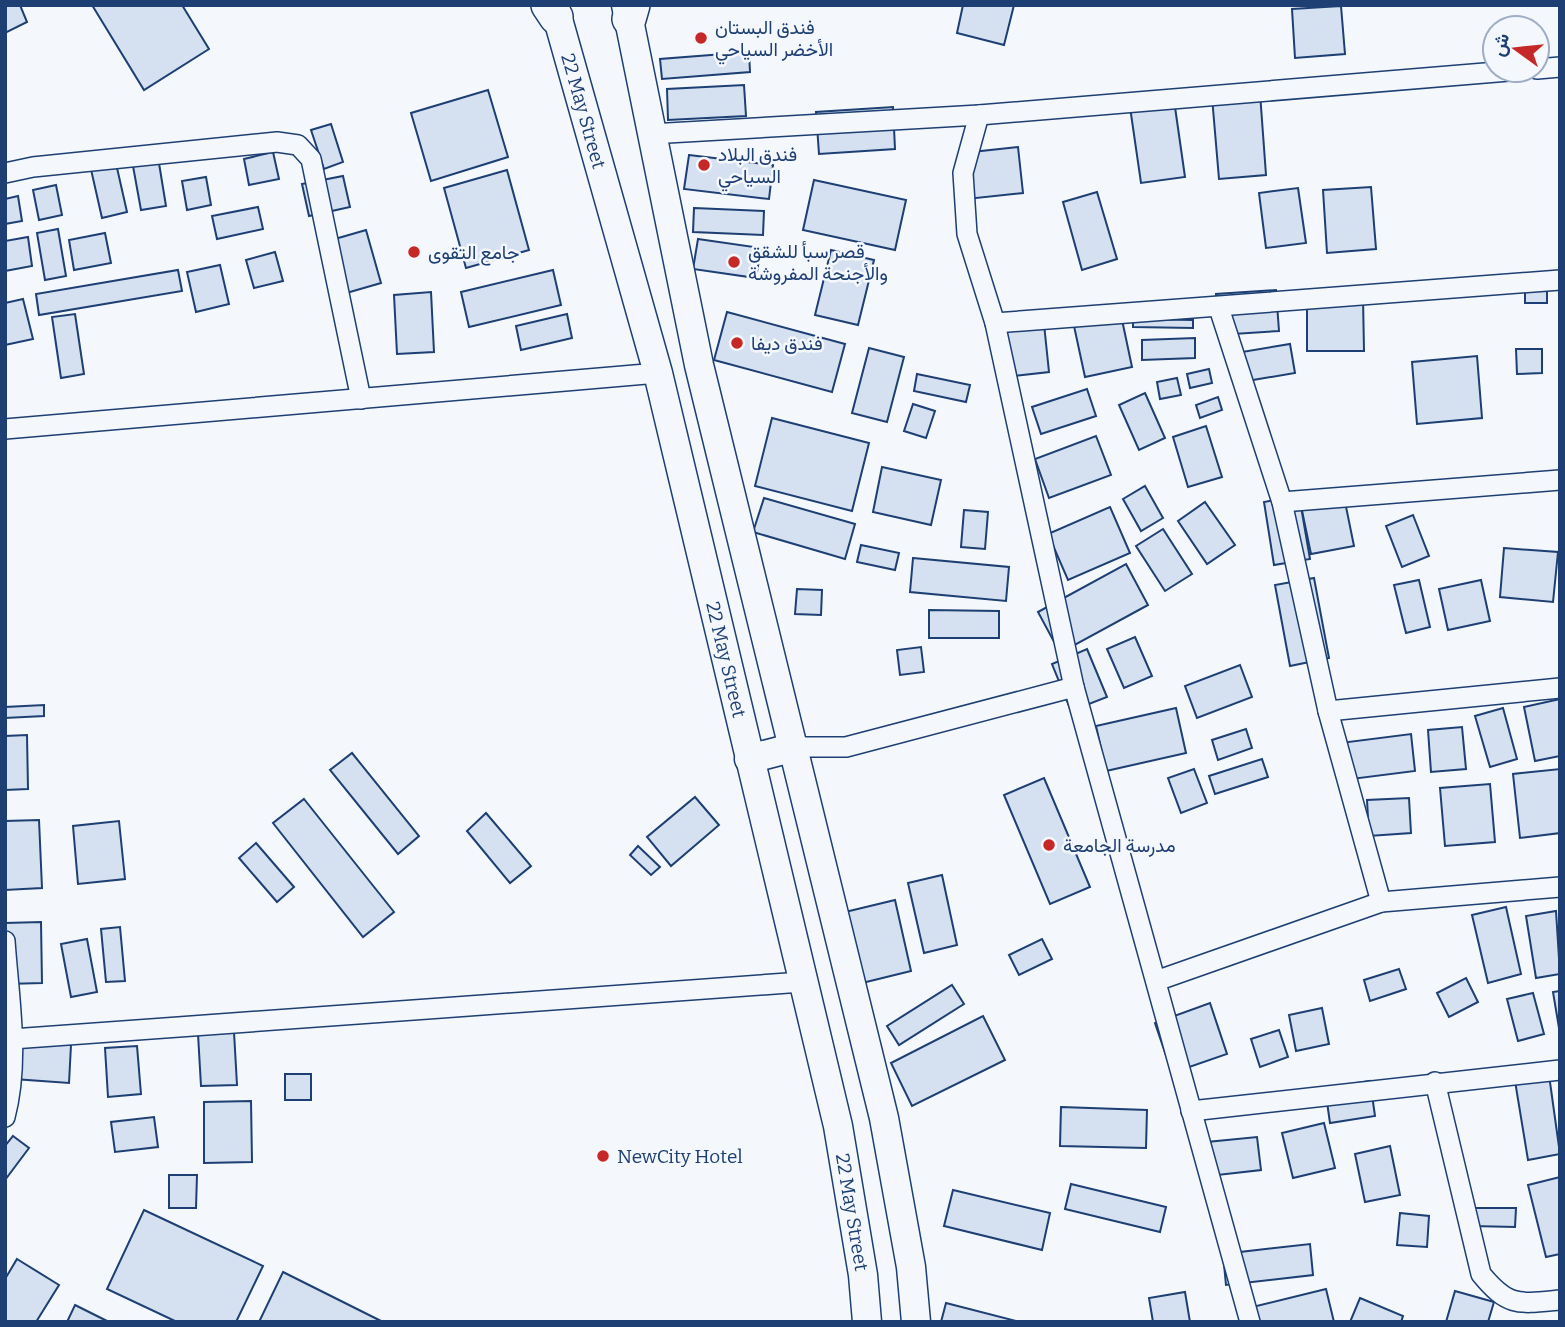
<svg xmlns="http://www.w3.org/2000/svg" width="1565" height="1327" font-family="Bitter,Vazirmatn,serif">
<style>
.building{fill:#d5e0f0;stroke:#1d3f73;stroke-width:2}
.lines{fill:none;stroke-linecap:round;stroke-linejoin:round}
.minor-casing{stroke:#1d3f73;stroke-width:22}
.secondary-casing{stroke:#1d3f73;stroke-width:31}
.trunk-casing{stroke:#1d3f73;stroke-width:36}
.minor{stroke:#f4f7fb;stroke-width:19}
.secondary{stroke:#f4f7fb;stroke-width:28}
.trunk{stroke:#f4f7fb;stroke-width:33}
.poi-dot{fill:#c62828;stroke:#f4f7fb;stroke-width:2.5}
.labels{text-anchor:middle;stroke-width:5;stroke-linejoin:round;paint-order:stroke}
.poi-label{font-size:19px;fill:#1d3f73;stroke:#f4f7fb;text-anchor:start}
.street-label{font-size:19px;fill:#1d3f73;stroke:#f4f7fb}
</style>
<rect width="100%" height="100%" fill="#f4f7fb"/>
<g class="building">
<polygon points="5,5 20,5 27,22 5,33"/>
<polygon points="92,5 182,5 209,49 144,90"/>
<polygon points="963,5 1014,5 1004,45 957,33"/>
<polygon points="1341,6 1345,54 1295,58 1292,9"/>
<polygon points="749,52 750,72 662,79 660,59"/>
<polygon points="744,85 746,116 668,120 667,89"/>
<polygon points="488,90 508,157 431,181 411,113"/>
<polygon points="1260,93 1266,175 1219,179 1212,97"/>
<polygon points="1174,100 1185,177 1141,183 1130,107"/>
<polygon points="893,107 895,149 819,154 816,112"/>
<polygon points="331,124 343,162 324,169 311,130"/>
<polygon points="1018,147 1023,193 967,199 963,153"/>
<polygon points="157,151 166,206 141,210 131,155"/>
<polygon points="273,152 279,179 249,185 244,159"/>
<polygon points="689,155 773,165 769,199 684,189"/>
<polygon points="115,159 127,212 102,218 90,165"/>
<polygon points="507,170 529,250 466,268 444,188"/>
<polygon points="343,176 350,207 309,216 302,184"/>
<polygon points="206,177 211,205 187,210 182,181"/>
<polygon points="814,180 906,200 895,250 803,230"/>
<polygon points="56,185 62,215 39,220 33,190"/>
<polygon points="1371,187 1376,249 1327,253 1323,190"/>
<polygon points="1298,188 1306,243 1266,248 1259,193"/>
<polygon points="1097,192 1117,259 1082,270 1063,202"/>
<polygon points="18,196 22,221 5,224 5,199"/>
<polygon points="258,207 263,229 217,239 212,216"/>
<polygon points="694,208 764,211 763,235 693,232"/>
<polygon points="58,229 66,276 45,280 37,233"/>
<polygon points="366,230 381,283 343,294 328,241"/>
<polygon points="105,233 111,263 74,270 69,240"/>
<polygon points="28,237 32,266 5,271 5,241"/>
<polygon points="698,239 761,248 756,278 693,269"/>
<polygon points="831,250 874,260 858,325 815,315"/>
<polygon points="275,252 283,281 254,288 246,260"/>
<polygon points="220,265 229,304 196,312 187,272"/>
<polygon points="178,270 182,291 39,315 36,294"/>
<polygon points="553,270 561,305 469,327 461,292"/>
<polygon points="1525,287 1547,288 1547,303 1525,303"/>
<polygon points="1276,290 1279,331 1218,335 1216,294"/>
<polygon points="431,292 434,352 397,354 394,295"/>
<polygon points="1363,297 1364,351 1307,351 1307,298"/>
<polygon points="23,299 33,339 5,345 5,303"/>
<polygon points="727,312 845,344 832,392 714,360"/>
<polygon points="75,314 84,374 61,378 52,317"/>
<polygon points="567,314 572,338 521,350 516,326"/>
<polygon points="1121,315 1132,367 1085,377 1074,326"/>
<polygon points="1133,319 1193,320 1193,328 1133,327"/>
<polygon points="1044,324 1049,372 1004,377 999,328"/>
<polygon points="1195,338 1195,358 1142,360 1142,340"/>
<polygon points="1290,344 1295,373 1241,382 1236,353"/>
<polygon points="869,348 904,357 887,422 852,413"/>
<polygon points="1516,349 1542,349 1542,373 1517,374"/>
<polygon points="1477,356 1482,418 1417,424 1412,362"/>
<polygon points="1209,369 1212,383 1190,388 1187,374"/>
<polygon points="917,374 970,385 966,402 914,391"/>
<polygon points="1177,378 1181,395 1160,399 1157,382"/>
<polygon points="1087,389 1096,416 1041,434 1032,407"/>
<polygon points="1145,393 1165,438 1139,450 1119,405"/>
<polygon points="1218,397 1222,410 1200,418 1196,405"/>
<polygon points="913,404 935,411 926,438 904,431"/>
<polygon points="772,418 869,443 852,511 755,486"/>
<polygon points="1206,426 1222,477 1188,487 1173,437"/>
<polygon points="1096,436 1111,475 1049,498 1035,459"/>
<polygon points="882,467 941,480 931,525 873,512"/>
<polygon points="1145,486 1163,518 1141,531 1123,499"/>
<polygon points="1343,492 1354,546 1311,554 1300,501"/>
<polygon points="1299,495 1310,559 1274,565 1264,502"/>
<polygon points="764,498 855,524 845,559 753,532"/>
<polygon points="1205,502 1235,545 1207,564 1178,521"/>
<polygon points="1110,507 1130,553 1068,580 1048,534"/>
<polygon points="964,510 988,512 985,549 961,547"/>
<polygon points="1413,515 1429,556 1402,567 1386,526"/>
<polygon points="1163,529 1192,574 1165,591 1136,546"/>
<polygon points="861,545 899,553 895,570 857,562"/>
<polygon points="1504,548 1558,552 1553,602 1500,597"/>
<polygon points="913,558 1009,567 1006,601 910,592"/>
<polygon points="1126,564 1148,605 1060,653 1038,612"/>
<polygon points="1314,578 1329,658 1290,666 1275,585"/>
<polygon points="1419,580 1430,627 1406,633 1394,585"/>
<polygon points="1481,580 1490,621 1448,630 1439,589"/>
<polygon points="797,589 822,590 821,615 795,614"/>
<polygon points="929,610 999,611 999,638 929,638"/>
<polygon points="1135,637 1152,676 1124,688 1107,649"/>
<polygon points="921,647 924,672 900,675 897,650"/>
<polygon points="1087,649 1107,697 1071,711 1052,664"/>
<polygon points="1240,665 1252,697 1197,718 1185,686"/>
<polygon points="1560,699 1560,756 1535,761 1524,707"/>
<polygon points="44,705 44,716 5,718 5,707"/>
<polygon points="1176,708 1186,753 1106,771 1096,726"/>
<polygon points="1503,708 1517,759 1490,767 1475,716"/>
<polygon points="1462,727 1466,769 1431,772 1428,730"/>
<polygon points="1246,729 1252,748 1218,760 1212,740"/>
<polygon points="1411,734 1415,771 1344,780 1340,743"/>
<polygon points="27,735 28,789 5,790 5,736"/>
<polygon points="352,753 419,836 398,854 330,770"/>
<polygon points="1262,759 1268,777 1215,794 1209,776"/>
<polygon points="1194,769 1207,803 1181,813 1168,778"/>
<polygon points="1560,769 1560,833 1520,838 1513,774"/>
<polygon points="1044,778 1090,887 1050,904 1004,795"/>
<polygon points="1490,784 1495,842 1445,846 1440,788"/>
<polygon points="695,797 719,825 671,866 647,837"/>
<polygon points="1409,798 1411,833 1369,836 1367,800"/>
<polygon points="304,799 394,912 363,937 273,823"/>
<polygon points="486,813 531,866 510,883 467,831"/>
<polygon points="39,820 42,888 5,890 5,821"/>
<polygon points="119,821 125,879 78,884 73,826"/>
<polygon points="256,843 294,887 277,902 239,858"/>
<polygon points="638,846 660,867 651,875 630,855"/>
<polygon points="942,875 957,945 924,953 908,883"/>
<polygon points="895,900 911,971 858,984 841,913"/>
<polygon points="1506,907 1521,974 1488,983 1472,915"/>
<polygon points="1556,911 1560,974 1536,978 1526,916"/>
<polygon points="41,922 42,983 6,984 5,923"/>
<polygon points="120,927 125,981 106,982 101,929"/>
<polygon points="87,939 97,992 71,997 61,944"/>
<polygon points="1042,939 1052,959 1019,975 1009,955"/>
<polygon points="1399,969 1406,989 1370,1001 1364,980"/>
<polygon points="1466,978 1478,1002 1449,1017 1437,993"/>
<polygon points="952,985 964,1004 899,1045 887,1026"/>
<polygon points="1560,991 1560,1028 1559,1028 1553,992"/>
<polygon points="1533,993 1544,1034 1518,1041 1507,999"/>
<polygon points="1210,1003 1227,1054 1172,1073 1155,1023"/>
<polygon points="1322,1008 1329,1044 1296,1051 1289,1015"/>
<polygon points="983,1016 1005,1060 912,1106 891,1063"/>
<polygon points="1279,1030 1288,1057 1260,1067 1251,1039"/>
<polygon points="234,1032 237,1085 201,1086 198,1034"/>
<polygon points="17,1042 71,1045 69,1083 14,1079"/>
<polygon points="137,1046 141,1094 108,1097 105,1048"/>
<rect x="285" y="1074" width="26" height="26"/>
<polygon points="1549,1075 1560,1154 1528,1160 1515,1081"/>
<polygon points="1370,1081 1375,1116 1330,1123 1325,1088"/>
<polygon points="251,1101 252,1162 204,1163 204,1102"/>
<polygon points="1061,1107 1147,1110 1146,1148 1060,1146"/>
<polygon points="154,1117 158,1147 115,1152 111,1122"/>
<polygon points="1324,1123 1335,1168 1293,1178 1282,1133"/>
<polygon points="13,1136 29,1148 5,1180 5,1146"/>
<polygon points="1257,1137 1261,1170 1200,1177 1197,1143"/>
<polygon points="1390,1146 1400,1195 1365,1202 1355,1154"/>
<polygon points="169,1175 197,1175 196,1208 169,1208"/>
<polygon points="1560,1177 1560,1254 1546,1257 1528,1185"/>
<polygon points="1071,1184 1166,1207 1160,1232 1065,1209"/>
<polygon points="953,1190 1050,1213 1042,1250 944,1226"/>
<polygon points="1472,1208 1516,1208 1515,1227 1472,1226"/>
<polygon points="144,1210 263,1266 236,1322 177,1322 107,1289"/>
<polygon points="1400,1213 1429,1216 1427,1247 1397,1245"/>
<polygon points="1310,1244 1313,1275 1226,1285 1223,1254"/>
<polygon points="17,1259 59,1285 36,1322 5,1322 5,1279"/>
<polygon points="283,1272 383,1322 259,1322"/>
<polygon points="1326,1289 1334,1322 1243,1322 1240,1310"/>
<polygon points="1455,1291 1494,1302 1488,1322 1446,1322"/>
<polygon points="1185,1292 1190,1322 1153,1322 1149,1298"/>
<polygon points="1360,1298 1403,1316 1401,1322 1350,1322"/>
<polygon points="946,1303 1020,1322 941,1322"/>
<polygon points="75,1305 109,1322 67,1322"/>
</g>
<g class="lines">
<defs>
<g id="minor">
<polyline points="1537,69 1560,67"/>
<polyline points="979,115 963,173 967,234 995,323 1074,687 1250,1322"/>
<polyline points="650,134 979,115 1521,70"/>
<polyline points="5,173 33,167 277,142 298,145 311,159 361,399"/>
<polyline points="1219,308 1282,502 1328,711 1381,902"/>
<polyline points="995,323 1560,280"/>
<polyline points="5,429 658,373"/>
<polyline points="1282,502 1560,480"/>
<polyline points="1328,711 1560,688"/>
<polyline points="795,747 846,747 1074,687"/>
<path d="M 5,941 C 9,999 20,1060 5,1117"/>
<polyline points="1156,981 1381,902 1560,887"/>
<polyline points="12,1039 802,982"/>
<path d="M 1435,1082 L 1481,1274 C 1508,1307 1518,1304 1560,1300"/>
<polyline points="1191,1111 1560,1070"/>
</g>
<g id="secondary">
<path id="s1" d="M 554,5 L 658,373 L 838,1126 L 863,1275 L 867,1322"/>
<polyline points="626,5 699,365 884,1118 911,1267 916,1322"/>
<polyline points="749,759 795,747"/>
</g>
<g id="trunk">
<polyline points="548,5 556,17"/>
<polyline points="629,19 633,5"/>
</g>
</defs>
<use href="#minor" class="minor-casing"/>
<use href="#secondary" class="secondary-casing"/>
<use href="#trunk" class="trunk-casing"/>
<use href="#minor" class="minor"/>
<use href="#secondary" class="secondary"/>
<use href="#trunk" class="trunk"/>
</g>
<g class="poi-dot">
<circle cx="701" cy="38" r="7"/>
<circle cx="704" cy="165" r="7"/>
<circle cx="414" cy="252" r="7"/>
<circle cx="734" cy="262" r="7"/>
<circle cx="737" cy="343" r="7"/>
<circle cx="1049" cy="845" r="7"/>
<circle cx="603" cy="1156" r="7"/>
</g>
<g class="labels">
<g class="poi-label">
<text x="715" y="34">فندق البستان<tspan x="715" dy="22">الأخضر السياحي</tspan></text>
<text x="718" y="161">فندق البلاد<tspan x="718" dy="22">السياحي</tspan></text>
<text x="748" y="258">قصر سبأ للشقق<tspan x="748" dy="22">والأجنحة المفروشة</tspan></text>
<text x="428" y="259">جامع التقوى</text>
<text x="751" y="350">فندق ديفا</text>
<text x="1063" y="852">مدرسة الجامعة</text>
<text x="617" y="1163">NewCity Hotel</text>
</g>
<g class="street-label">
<text dy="7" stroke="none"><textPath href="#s1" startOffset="110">22 May Street</textPath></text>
<text dy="7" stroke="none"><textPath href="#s1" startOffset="677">22 May Street</textPath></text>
<text dy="7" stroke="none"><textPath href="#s1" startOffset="1244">22 May Street</textPath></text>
</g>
</g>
<rect width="1565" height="1327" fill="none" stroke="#1d3f73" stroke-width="14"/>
<g transform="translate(1516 49) rotate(285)"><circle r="33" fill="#f4f7fb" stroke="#9eadc5" stroke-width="2"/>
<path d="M0-5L12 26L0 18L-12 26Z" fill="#c62828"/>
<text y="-10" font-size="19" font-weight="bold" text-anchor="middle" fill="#1d3f73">ش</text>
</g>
</svg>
